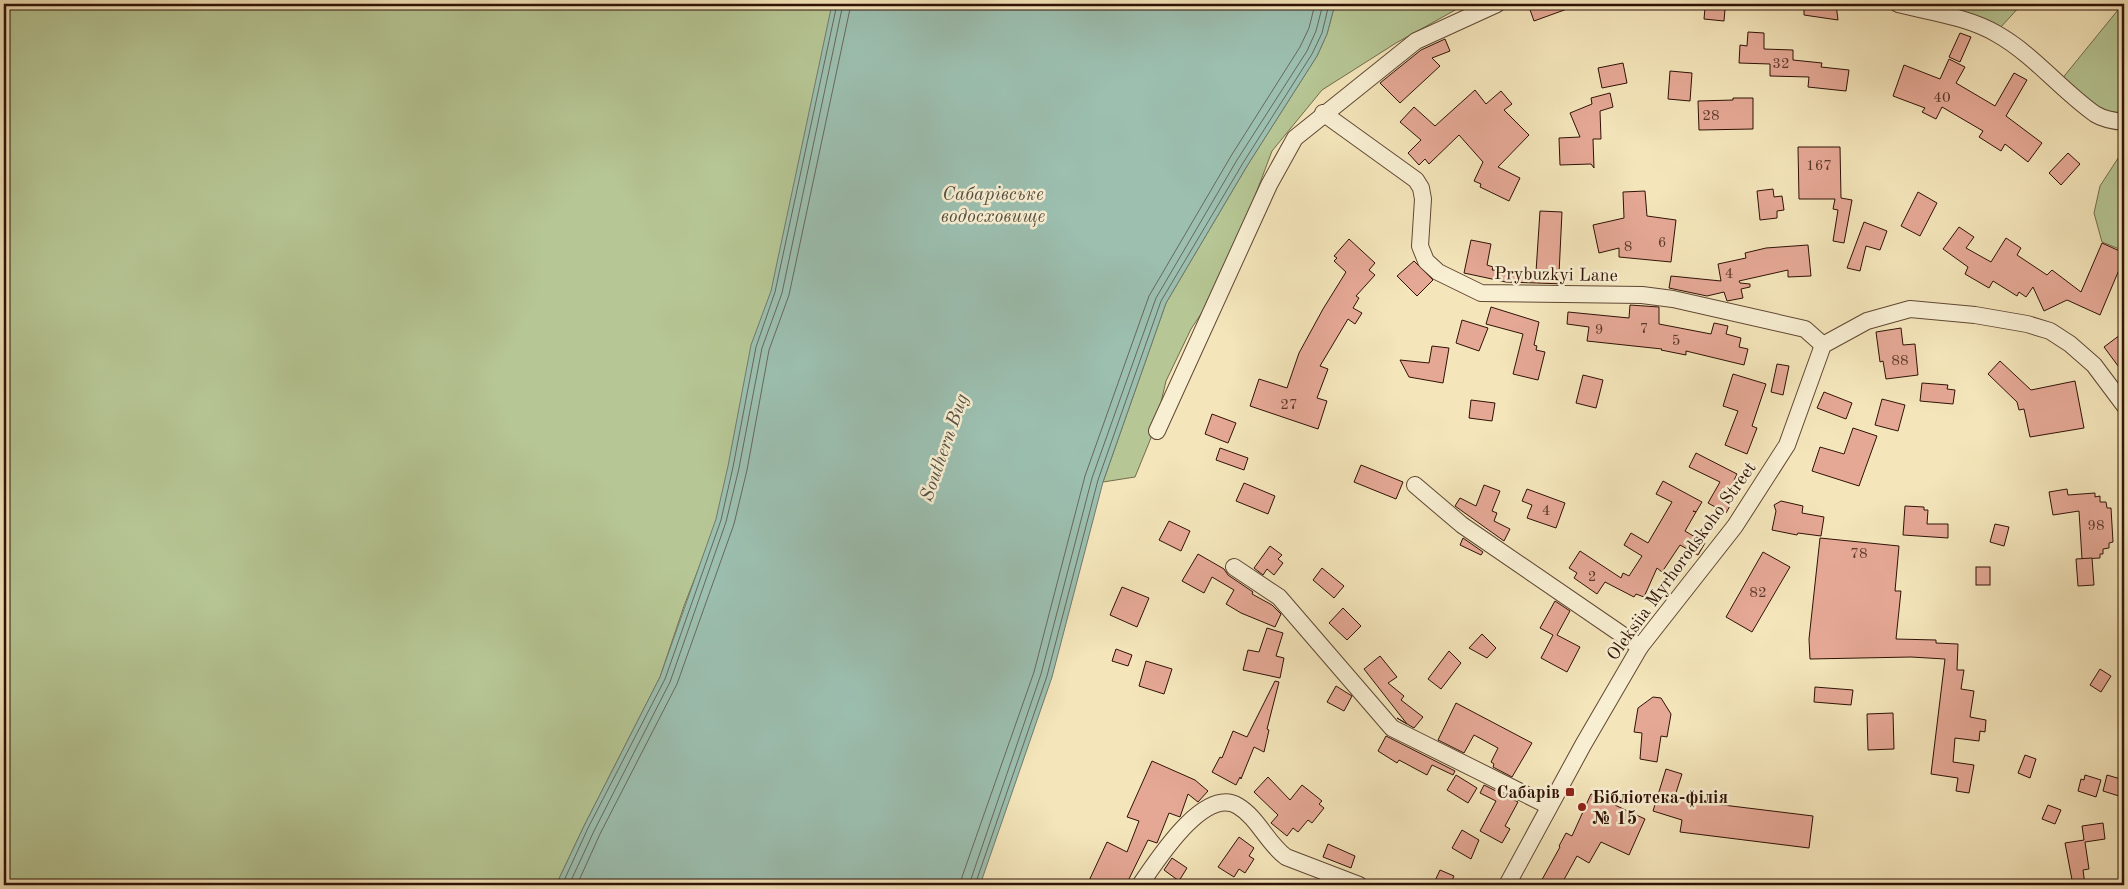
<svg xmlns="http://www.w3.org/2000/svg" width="2128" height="889" font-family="'Old Standard TT',serif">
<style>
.green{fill:#b6c694;stroke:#726c4d}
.water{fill:#9cbfb0;stroke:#707a6c}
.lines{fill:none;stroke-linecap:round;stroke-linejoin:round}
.shore{stroke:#66685b;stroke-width:1}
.building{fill:#e5a895;stroke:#2f1206}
.street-casing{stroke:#604733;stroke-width:18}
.street{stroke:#f8eed2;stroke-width:16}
.poi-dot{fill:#8f2418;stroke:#f8eed2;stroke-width:2}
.labels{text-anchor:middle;stroke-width:5;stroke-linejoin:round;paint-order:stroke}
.number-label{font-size:15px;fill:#5c382a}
.street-label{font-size:18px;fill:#2f1206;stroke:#f8eed2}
.poi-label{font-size:18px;font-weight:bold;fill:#2f1206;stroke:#f8eed2;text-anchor:end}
.water-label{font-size:19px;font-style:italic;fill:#554f42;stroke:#f8eed2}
</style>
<rect width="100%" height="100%" fill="#f4e5ba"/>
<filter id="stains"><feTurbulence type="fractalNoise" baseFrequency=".004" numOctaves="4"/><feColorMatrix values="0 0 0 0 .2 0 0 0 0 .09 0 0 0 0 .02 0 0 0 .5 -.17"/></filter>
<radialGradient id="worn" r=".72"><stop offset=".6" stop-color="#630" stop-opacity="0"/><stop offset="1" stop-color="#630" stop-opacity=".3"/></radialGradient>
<g class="green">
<polygon points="4,4 886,4 818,261 684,606 660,677 584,826 556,885 4,885"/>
<polygon points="1335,4 1466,4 1396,43 1322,90 1272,151 1238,241 1207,305 1191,329 1166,381 1155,428 1135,477 1103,482 1166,303 1247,166 1317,56 1327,34"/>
<polygon points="1916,4 2022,4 1999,29"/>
<polygon points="2122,5 2124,6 2124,119 2114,118 2061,80"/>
<polygon points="2124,149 2124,251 2102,242 2094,213 2100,186"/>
</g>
<polygon class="water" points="832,4 1335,4 1327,34 1317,56 1247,166 1166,303 1103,482 1052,677 980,885 556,885 584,826 660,677 716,519 728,466 751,345 771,291"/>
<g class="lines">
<g class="shore">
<polyline points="562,885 588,828 665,679 721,520 733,467 756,347 775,292 837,4"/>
<polyline points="569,885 594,831 670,682 726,522 739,468 762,348 782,293 843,4"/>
<polyline points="577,885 600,834 677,684 734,524 747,470 769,350 789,295 851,4"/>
<polyline points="961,885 962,877 1034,672 1085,476 1149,296 1231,156 1300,47 1309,28 1315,4"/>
<polyline points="969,885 1041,674 1092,478 1156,298 1237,160 1307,51 1316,31 1323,4"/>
<polyline points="975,885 1047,676 1098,480 1161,301 1243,163 1312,54 1322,33 1329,4"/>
</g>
</g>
<g class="building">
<polygon points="1528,4 1577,4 1578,5 1534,21"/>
<polygon points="1804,4 1836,4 1838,20 1804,15"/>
<polygon points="1705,8 1725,9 1724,21 1704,19"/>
<polygon points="1748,32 1764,33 1764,49 1793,50 1793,60 1822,63 1821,67 1849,70 1846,91 1808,87 1809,77 1770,76 1770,64 1739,63 1740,45 1747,46"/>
<polygon points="1960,33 1971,37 1960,62 1949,57"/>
<polygon points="1445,39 1450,51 1432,58 1440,66 1400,103 1380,83 1421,50"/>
<polygon points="1949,59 1965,67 1956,83 1995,106 2014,73 2027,80 2006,116 2042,143 2028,162 2005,144 2001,151 1979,137 1983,131 1942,107 1936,119 1922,112 1925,108 1893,96 1904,65 1940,79"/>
<polygon points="1623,63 1627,83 1602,88 1598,68"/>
<polygon points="1670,71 1692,73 1690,101 1668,99"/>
<polygon points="1475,90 1486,104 1501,91 1512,104 1504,110 1529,135 1498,167 1520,178 1509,201 1480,187 1481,184 1474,181 1483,162 1459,135 1429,164 1425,159 1419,165 1408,153 1421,140 1400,122 1414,107 1435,126"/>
<polygon points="1610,93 1613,107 1600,111 1601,139 1593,139 1594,168 1591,164 1560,165 1559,138 1580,137 1570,113 1592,104 1591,98"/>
<polygon points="1733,98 1753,98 1753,129 1699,130 1698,101 1733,100"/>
<polygon points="1798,147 1840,147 1841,198 1852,200 1844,243 1833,241 1838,210 1833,209 1835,199 1799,199"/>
<polygon points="2068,153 2080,164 2061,185 2049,173"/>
<polygon points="1773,189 1774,197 1782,196 1784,210 1777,211 1777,218 1760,220 1757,191"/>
<polygon points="1645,191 1647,216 1676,220 1671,262 1619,257 1619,248 1599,253 1593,225 1624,218 1623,192"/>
<polygon points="1918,192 1937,203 1920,236 1901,226"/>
<polygon points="1540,211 1562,212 1559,274 1566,274 1565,284 1506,282 1464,273 1471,240 1491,244 1487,265 1493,267 1492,270 1536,272"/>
<polygon points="1864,222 1887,231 1880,250 1866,246 1860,271 1847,268"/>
<polygon points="1959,227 1974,237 1966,248 1991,262 2006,238 2021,248 2017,255 2047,275 2052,270 2081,292 2102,243 2124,253 2124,258 2100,315 2067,300 2044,311 2033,287 2026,297 2019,292 2017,296 1993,281 1989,288 1965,274 1968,267 1943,249"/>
<polygon points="1349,239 1375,263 1369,270 1375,275 1356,296 1359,298 1353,308 1362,313 1355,324 1348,319 1320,366 1328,369 1317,398 1327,401 1318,429 1250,406 1259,379 1287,388 1299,353 1323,309 1346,272 1334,261 1337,258 1334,256"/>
<polygon points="1808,245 1811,276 1788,277 1788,270 1739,281 1740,283 1750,284 1750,287 1741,289 1743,298 1727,301 1724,292 1707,296 1669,288 1671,276 1721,281 1718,264 1746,258 1745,253 1766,248"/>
<polygon points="1414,261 1433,280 1417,296 1397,276"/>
<polygon points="1630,305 1659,307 1659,324 1711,334 1714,323 1728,326 1726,334 1741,338 1739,347 1748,349 1744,365 1686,351 1686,355 1661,350 1662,349 1587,341 1589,327 1567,324 1568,312 1629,318"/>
<polygon points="1491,307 1539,322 1534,345 1537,346 1536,350 1545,352 1538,380 1513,374 1523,334 1486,324"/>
<polygon points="1462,320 1488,328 1479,351 1456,343"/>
<polygon points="1901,328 1903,345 1915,344 1918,375 1886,379 1883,361 1880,362 1876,332"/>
<polygon points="2124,332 2124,374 2104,347"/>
<polygon points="1432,346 1449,348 1443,383 1409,377 1400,360 1429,363"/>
<polygon points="2000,361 2031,390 2075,381 2084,428 2030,437 2024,409 2019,410 2017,402 1988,374"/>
<polygon points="1777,364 1789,366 1783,395 1771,392"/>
<polygon points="1733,374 1766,384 1752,426 1757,428 1747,454 1725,445 1738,411 1723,406"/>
<polygon points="1583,375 1603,380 1596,408 1576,403"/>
<polygon points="1922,383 1948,385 1947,389 1955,390 1953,404 1920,401"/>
<polygon points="1824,392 1852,403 1846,419 1817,408"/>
<polygon points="1882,399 1905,405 1898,431 1875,425"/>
<polygon points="1471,400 1495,403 1492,421 1469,418"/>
<polygon points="1212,414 1236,423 1228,443 1205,434"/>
<polygon points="1853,428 1877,436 1859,486 1812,471 1820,447 1844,454"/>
<polygon points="1220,448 1248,458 1244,470 1216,460"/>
<polygon points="1696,453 1737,474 1729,491 1736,495 1726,513 1708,503 1720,482 1689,467"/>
<polygon points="1361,465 1403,482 1396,499 1354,482"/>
<polygon points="1663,481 1702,502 1696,512 1693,511 1696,512 1685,531 1705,543 1698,555 1680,545 1662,572 1657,568 1644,597 1636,594 1634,597 1605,582 1597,594 1574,578 1577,573 1569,568 1580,551 1621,578 1623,573 1629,576 1642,556 1624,545 1631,533 1648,543 1672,502 1656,494"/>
<polygon points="1244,483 1275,496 1268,514 1236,501"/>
<polygon points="1484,485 1500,491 1492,511 1497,513 1494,521 1510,529 1504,541 1455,506 1460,498 1476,506"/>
<polygon points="1527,489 1565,503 1556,528 1527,518 1532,505 1522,501"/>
<polygon points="2067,489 2068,495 2095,493 2095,497 2100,496 2100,502 2106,502 2107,508 2111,508 2113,542 2109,543 2109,548 2103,549 2103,554 2100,554 2100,558 2082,559 2079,511 2053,515 2049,492"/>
<polygon points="1781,501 1803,506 1802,513 1824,517 1821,536 1798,533 1797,535 1772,530 1776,511 1774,505"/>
<polygon points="1905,506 1924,507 1924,510 1928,510 1927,524 1948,524 1948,538 1903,535"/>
<polygon points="1169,521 1190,531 1181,551 1159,540"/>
<polygon points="1995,524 2009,527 2004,546 1990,542"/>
<polygon points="1463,538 1483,552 1481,555 1460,545"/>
<polygon points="1820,538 1899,546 1895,591 1901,591 1896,639 1936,640 1936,643 1958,644 1957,670 1964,670 1961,689 1974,691 1970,717 1986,720 1985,732 1980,731 1979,741 1955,738 1953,762 1974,765 1969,793 1956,791 1958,778 1931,774 1945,659 1911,657 1810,659 1809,639"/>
<polygon points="1270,546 1282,555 1278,559 1283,563 1274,575 1267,569 1263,575 1254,568"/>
<polygon points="1763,552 1790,567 1752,632 1726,617"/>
<polygon points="1198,554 1224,569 1228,575 1253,592 1252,594 1272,605 1281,614 1275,627 1241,613 1226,604 1234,590 1212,577 1204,593 1182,581"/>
<polygon points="2092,558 2094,585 2078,586 2076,559"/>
<rect x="1976" y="567" width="14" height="18"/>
<polygon points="1322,568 1344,586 1334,598 1313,580"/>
<polygon points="1122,587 1149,598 1137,627 1110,615"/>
<polygon points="1555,601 1570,611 1557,635 1580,647 1567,672 1541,658 1553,635 1540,628"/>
<polygon points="1343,608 1361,626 1347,640 1329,623"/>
<polygon points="1267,628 1283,633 1276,656 1284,658 1280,678 1243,670 1248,650 1259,652"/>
<polygon points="1482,634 1496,648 1487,658 1469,648"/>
<polygon points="1116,649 1132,655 1128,666 1112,661"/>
<polygon points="1449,651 1461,663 1441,689 1428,679"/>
<polygon points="1380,656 1397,677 1388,683 1404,696 1401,700 1423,717 1414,728 1397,718 1407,724 1364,669"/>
<polygon points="1146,661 1172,669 1164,694 1139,686"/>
<polygon points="2100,669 2111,676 2101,692 2090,685"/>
<polygon points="1275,681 1279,682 1267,729 1269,730 1264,752 1254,747 1241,779 1240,777 1236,785 1212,772 1220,757 1222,758 1233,731 1247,737"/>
<polygon points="1336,686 1352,696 1344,711 1327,702"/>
<polygon points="1815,687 1853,690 1851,705 1814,702"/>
<polygon points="1653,697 1661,698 1671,714 1667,737 1661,736 1657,762 1640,759 1642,733 1634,732 1638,708"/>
<polygon points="1456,703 1532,743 1512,777 1493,767 1494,764 1491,762 1498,748 1474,735 1464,753 1438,740"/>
<polygon points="1893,713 1894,749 1868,750 1867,714"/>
<polygon points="1386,736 1455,771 1453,775 1432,765 1427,775 1399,760 1397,763 1378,751"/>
<polygon points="2025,755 2036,759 2030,778 2018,773"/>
<polygon points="1152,761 1195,780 1208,791 1198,802 1188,794 1180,817 1169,813 1157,843 1148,840 1126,885 1087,885 1107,842 1127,852 1139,821 1127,817"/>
<polygon points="1666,769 1682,774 1674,799 1813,816 1809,848 1680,832 1682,820 1653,811"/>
<polygon points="1456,775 1477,788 1468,803 1447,790"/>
<polygon points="2085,775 2101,780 2096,797 2078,791 2081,779 2084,780"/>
<polygon points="2107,775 2124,780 2119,796 2103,791"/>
<polygon points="1268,777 1290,800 1302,785 1322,801 1319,804 1324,808 1312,823 1308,820 1298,832 1293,828 1287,836 1271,823 1278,815 1254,792"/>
<polygon points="1484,785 1518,802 1505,826 1510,829 1502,843 1480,831 1496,801 1480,793"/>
<polygon points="1591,794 1645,819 1629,855 1601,842 1589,863 1577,856 1561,885 1539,885 1560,847 1559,846 1566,833 1572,836"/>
<polygon points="2048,805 2061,810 2055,824 2042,819"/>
<polygon points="2103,823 2105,839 2085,842 2089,869 2083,870 2085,885 2073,885 2065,843 2084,840 2082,826"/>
<polygon points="1462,830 1479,840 1471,859 1452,848"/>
<polygon points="1239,837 1254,848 1249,856 1254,859 1245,873 1239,869 1234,877 1218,867"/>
<polygon points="1328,844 1355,856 1351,868 1323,857"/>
<polygon points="1172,858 1187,868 1179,881 1164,870"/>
<polygon points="1440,870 1454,876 1450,885 1433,885"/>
</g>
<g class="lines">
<defs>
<g id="street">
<path d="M 1898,4 C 1930,12 1968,17 1997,34 C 2034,55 2061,90 2095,114 C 2103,119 2114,121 2124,122"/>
<polyline points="1323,113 1416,180 1421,188 1423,199 1420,246 1426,261 1438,272 1481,293 1642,295 1673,299 1805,329 1823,345"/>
<polyline points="1157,431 1269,185 1295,138 1416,41 1497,4"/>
<polyline points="1415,485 1462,525 1640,647"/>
<polyline points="1234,567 1279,597 1392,728 1549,806"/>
<path d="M 1140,885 C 1156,862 1204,785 1238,806 C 1258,818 1267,843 1286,857 L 1359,885"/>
<polyline points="1507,885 1583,745 1640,647 1735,526 1787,445 1823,345 1867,321 1910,309 1975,315 2027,324 2050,331 2070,344 2094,365 2124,405"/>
</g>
</defs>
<use href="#street" class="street-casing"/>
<use href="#street" class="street"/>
</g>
<g class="poi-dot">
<rect x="1565" y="787" width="10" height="10" rx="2.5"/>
<circle cx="1582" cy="807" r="5"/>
</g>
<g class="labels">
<g class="number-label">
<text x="1781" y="68">32</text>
<text x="1942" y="102">40</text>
<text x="1711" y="120">28</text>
<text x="1819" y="170">167</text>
<text x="1662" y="247">6</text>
<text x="1628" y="251">8</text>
<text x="1729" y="278">4</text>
<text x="1644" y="333">7</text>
<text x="1599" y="334">9</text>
<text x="1676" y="345">5</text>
<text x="1900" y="365">88</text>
<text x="1289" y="409">27</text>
<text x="1546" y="515">4</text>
<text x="2096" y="530">98</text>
<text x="1859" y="558">78</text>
<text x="1592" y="581">2</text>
<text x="1758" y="597">82</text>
</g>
<g class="street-label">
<text transform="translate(1556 274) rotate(1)" y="6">Prybuzkyi Lane</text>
<text transform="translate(1681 561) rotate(-54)" y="6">Oleksiia Myrhorodskoho Street</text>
</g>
<g class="poi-label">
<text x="1560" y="798">Сабарів</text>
<text x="1592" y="803" text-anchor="start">Бібліотека-філія<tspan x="1592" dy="21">№ 15</tspan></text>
</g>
<g class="water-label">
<text x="993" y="200">Сабарівське<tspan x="993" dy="22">водосховище</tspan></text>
<text transform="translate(943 447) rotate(-71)" y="7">Southern Bug</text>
</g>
</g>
<rect width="2128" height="889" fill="none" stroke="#f4e5ba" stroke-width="20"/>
<rect x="5" y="5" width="2118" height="879" fill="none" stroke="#2f1206" stroke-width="2.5"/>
<rect x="10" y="10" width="2108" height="869" fill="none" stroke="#2f1206"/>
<rect width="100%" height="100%" filter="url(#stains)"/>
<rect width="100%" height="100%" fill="url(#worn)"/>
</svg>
